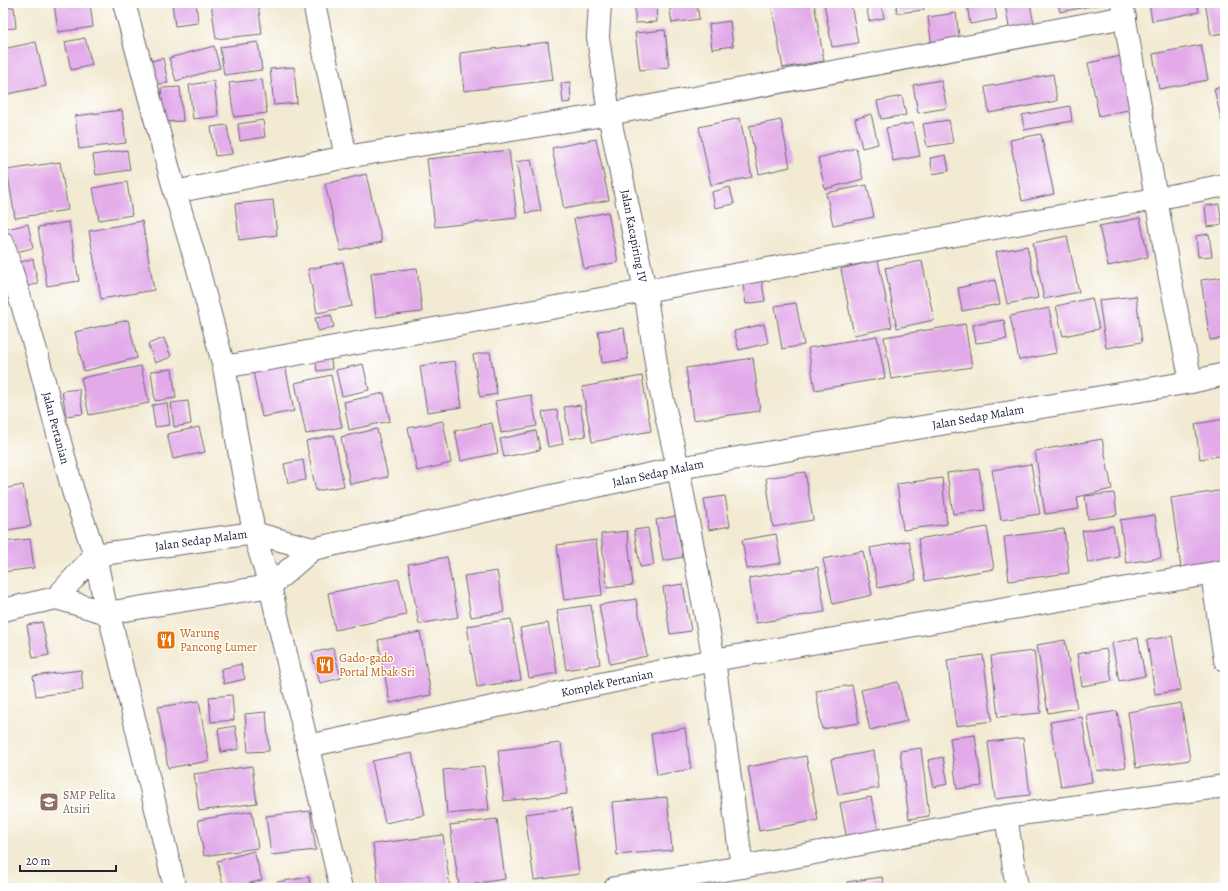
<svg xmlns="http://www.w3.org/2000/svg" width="1228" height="891" font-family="Alegreya,serif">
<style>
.building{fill:#e2aae9}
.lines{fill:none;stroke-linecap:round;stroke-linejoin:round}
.minor-casing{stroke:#6b6870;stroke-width:24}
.tertiary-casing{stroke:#6b6870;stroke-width:24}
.minor{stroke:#fff;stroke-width:22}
.tertiary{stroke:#fff;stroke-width:22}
.labels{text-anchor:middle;stroke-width:3;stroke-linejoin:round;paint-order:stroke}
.street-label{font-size:12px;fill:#22223b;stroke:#fff}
.food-label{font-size:12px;fill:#c56008;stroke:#fff;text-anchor:start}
.education-label{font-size:12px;fill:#785e54;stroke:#fff;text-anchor:start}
</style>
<rect width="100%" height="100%" fill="#fff"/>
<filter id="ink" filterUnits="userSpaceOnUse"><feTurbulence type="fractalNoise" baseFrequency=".025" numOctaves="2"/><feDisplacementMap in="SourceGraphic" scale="8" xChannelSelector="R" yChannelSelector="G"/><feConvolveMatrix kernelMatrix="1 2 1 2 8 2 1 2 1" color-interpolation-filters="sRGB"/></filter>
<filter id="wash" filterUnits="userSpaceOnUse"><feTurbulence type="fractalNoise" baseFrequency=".012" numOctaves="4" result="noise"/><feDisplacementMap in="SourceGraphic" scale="16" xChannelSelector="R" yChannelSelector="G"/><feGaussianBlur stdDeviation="0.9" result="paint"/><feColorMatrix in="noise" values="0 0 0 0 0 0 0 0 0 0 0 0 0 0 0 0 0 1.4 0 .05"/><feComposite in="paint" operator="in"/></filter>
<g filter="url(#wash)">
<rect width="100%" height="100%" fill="#f2ead2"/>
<g id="blocks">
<g class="building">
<polygon points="54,3 90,3 93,27 58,32"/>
<polygon points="172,3 196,3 198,23 175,26"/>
<polygon points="211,3 258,3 262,34 216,39"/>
<polygon points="635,3 656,3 657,22 635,23"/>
<polygon points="669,3 697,3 699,19 672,23"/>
<polygon points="771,3 814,3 824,61 783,68"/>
<polygon points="824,3 851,3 858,43 832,47"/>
<polygon points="866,3 881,3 884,18 869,21"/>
<polygon points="896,3 923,3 924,10 897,13"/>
<polygon points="967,3 994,3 997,19 970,24"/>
<polygon points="1005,3 1030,3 1035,29 1010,33"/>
<polygon points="1058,3 1101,3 1102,4 1060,12"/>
<polygon points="1149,3 1197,3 1199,12 1152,21"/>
<polygon points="1205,3 1225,3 1225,33 1211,35"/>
<polygon points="14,7 16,28 3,29 3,8"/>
<polygon points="956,13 960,44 932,47 928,17"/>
<polygon points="730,21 733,46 712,49 709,24"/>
<polygon points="665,30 669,67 640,70 635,33"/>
<polygon points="85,38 92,65 71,70 65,42"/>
<polygon points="36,42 46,86 3,95 3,49"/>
<polygon points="258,42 262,70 224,75 220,47"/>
<polygon points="548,42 553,80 464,91 460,53"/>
<polygon points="1201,45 1208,80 1159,89 1153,54"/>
<polygon points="214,46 220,68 176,81 169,58"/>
<polygon points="1121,56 1132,109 1099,116 1088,63"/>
<polygon points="163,58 168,83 152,85 147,62"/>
<polygon points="294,67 297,103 274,105 270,69"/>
<polygon points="1053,74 1057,101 989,113 985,87"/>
<polygon points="262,79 267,113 234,117 229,83"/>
<polygon points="941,80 947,108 918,113 913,85"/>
<polygon points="214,81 218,116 193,119 189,85"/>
<polygon points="570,82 571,102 563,103 561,83"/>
<polygon points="1225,86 1225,127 1223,127 1214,89"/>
<polygon points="180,87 183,121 164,122 161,88"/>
<polygon points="902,96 906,115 881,119 877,101"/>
<polygon points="1070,106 1072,121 1024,130 1022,115"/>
<polygon points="122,110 126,143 79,149 75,116"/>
<polygon points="871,114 878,144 862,148 855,119"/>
<polygon points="740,118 752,177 711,185 699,127"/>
<polygon points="263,120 265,137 240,141 238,124"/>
<polygon points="781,120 790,167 759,174 749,126"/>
<polygon points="949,120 953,143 927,147 923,124"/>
<polygon points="913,123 920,156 893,161 886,128"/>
<polygon points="227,125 232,154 215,156 211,127"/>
<polygon points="1041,134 1054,194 1022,201 1010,140"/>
<polygon points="596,139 609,200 564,209 552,148"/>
<polygon points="856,148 863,179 825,189 818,158"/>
<polygon points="127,150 130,170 96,175 93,155"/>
<polygon points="509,150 517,218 435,227 427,159"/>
<polygon points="946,155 949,171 933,174 930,158"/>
<polygon points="531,159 541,211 526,213 516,162"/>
<polygon points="60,162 68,210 15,218 7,170"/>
<polygon points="366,174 382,242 341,251 325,184"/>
<polygon points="127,182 132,215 99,220 93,188"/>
<polygon points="867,185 874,217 833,225 826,193"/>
<polygon points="730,187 734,204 715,208 712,192"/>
<polygon points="273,200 277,235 239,240 235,204"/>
<polygon points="1219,204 1222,225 1207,227 1205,206"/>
<polygon points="608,212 618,262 584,269 574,219"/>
<polygon points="1140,218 1148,257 1108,266 1099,226"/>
<polygon points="142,221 154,290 101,299 89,231"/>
<polygon points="69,222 79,281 47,286 38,227"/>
<polygon points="28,224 33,248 12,253 7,229"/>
<polygon points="1209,234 1212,256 1198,257 1196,236"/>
<polygon points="1067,236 1079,292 1044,299 1033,243"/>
<polygon points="1027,246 1038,298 1007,304 996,252"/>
<polygon points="33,259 38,284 22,287 16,263"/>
<polygon points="878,260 892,327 854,335 841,269"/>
<polygon points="922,261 934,320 897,328 885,268"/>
<polygon points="343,262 352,306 317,313 308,269"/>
<polygon points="417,268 422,312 376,317 371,273"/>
<polygon points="761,276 765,301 746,304 742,279"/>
<polygon points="1225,277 1225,338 1210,340 1201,280"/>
<polygon points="995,280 1000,304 962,311 958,288"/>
<polygon points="1136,296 1142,342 1106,348 1099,300"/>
<polygon points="1092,298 1099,329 1063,336 1056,306"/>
<polygon points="796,303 804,345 782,349 775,306"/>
<polygon points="1049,308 1057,353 1019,360 1010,316"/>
<polygon points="331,315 334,327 318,331 315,318"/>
<polygon points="128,320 137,358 84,371 75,332"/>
<polygon points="1004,320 1007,339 976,343 973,325"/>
<polygon points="764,324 768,343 739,350 734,331"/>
<polygon points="965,324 972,367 891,379 884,337"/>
<polygon points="624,328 628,359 602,363 598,331"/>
<polygon points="877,336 885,378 815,390 808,348"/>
<polygon points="164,338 171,357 155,363 148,344"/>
<polygon points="490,352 497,394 480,397 473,355"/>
<polygon points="330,353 332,369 317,371 315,354"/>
<polygon points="753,358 760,411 693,420 686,368"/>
<polygon points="455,361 462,407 427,412 420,366"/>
<polygon points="285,364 294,411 262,417 253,371"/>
<polygon points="363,364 369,390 342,396 336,370"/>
<polygon points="141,366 149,403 89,415 81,378"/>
<polygon points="172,369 176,398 155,401 151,371"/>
<polygon points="331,375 342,427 306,434 295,383"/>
<polygon points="642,376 651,431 592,442 582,387"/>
<polygon points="79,389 83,414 66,416 62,391"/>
<polygon points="384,393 390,421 349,430 344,402"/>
<polygon points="531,395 537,426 501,433 495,401"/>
<polygon points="188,401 191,424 174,427 171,403"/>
<polygon points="167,403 170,425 155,427 152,405"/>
<polygon points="580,405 586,436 570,439 564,407"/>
<polygon points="557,410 563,444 548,447 542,412"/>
<polygon points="1225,419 1225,455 1200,459 1195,424"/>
<polygon points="443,421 451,463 417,471 408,428"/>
<polygon points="492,423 498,453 461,461 455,431"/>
<polygon points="199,427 205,452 173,459 167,434"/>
<polygon points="377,429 388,477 350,484 341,437"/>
<polygon points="536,431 540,450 504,457 500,439"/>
<polygon points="334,435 344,486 316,491 306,441"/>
<polygon points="1102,439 1112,489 1077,497 1079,509 1045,514 1035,451"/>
<polygon points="303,460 306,480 288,483 284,464"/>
<polygon points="1031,464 1040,514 1001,520 992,470"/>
<polygon points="979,469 985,510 953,514 947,473"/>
<polygon points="805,472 813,520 773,527 766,478"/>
<polygon points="942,478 947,524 903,530 897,484"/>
<polygon points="23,485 31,526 3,531 3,489"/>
<polygon points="1225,490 1225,561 1181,568 1171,498"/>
<polygon points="1114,493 1117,515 1088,519 1085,496"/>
<polygon points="725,496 730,526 709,530 704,499"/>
<polygon points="1155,515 1161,558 1126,563 1120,520"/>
<polygon points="675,516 683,557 663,561 656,520"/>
<polygon points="1113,526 1119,557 1088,563 1082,531"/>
<polygon points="987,527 994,569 925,581 918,539"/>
<polygon points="648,528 654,565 640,567 634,530"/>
<polygon points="1064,529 1069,573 1009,581 1004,537"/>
<polygon points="627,531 633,585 607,588 601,534"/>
<polygon points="776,534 781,563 747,569 742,540"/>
<polygon points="30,539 34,568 3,572 3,542"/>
<polygon points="596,540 602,595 564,600 557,545"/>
<polygon points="909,541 916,580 878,588 870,548"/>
<polygon points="863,551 872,595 833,604 823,559"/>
<polygon points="447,557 458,617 419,624 408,564"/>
<polygon points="818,567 825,612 756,623 749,578"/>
<polygon points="497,571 504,612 471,617 464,576"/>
<polygon points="399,579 406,615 335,630 328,593"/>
<polygon points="683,584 691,631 670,634 663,587"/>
<polygon points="636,599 647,656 610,664 599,605"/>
<polygon points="591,605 600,664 566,670 557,610"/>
<polygon points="511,619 521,680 477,687 467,626"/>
<polygon points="42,622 49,655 33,658 27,625"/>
<polygon points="548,623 557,673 529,678 520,628"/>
<polygon points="420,632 431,695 390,703 378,640"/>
<polygon points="1172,636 1181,690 1155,694 1147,640"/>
<polygon points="1138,638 1145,676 1119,681 1112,643"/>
<polygon points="1065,640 1077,708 1048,713 1037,645"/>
<polygon points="333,648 341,678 320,683 312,653"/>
<polygon points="1106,649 1112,681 1082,686 1077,654"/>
<polygon points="1034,651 1041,713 998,717 991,656"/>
<polygon points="983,655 992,721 956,726 947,660"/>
<polygon points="241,664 245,679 224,684 221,669"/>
<polygon points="81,670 83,690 36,696 33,676"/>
<polygon points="898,682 907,721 870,730 861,690"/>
<polygon points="852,685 859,723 822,729 816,691"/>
<polygon points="232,695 234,720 211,722 209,697"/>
<polygon points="199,701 209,761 168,768 158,707"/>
<polygon points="1181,703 1190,760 1136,768 1128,712"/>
<polygon points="1117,711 1126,767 1097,771 1087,716"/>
<polygon points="266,712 269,751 248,752 245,714"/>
<polygon points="1082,717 1092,782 1061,787 1050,722"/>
<polygon points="235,726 239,749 221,752 218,729"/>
<polygon points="685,728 691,769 657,775 651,734"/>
<polygon points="975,735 982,786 957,789 950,738"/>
<polygon points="1023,738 1030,795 995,799 988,742"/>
<polygon points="561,743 567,794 504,801 498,750"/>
<polygon points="921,748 929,816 909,819 900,751"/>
<polygon points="874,751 879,788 838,795 831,759"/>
<polygon points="412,753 425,815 385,823 372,761"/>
<polygon points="806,756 818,820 759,831 748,767"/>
<polygon points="943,757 948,784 934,787 928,760"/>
<polygon points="252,766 257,803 199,811 194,774"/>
<polygon points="484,766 489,810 447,814 443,770"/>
<polygon points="667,797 672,850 617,855 612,802"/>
<polygon points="871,797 879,834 847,840 840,803"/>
<polygon points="571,808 579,874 534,880 525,814"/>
<polygon points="252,811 258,848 204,856 198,820"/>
<polygon points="310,811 316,850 271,855 266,816"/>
<polygon points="497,819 505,879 459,886 450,825"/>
<polygon points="443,835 450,888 379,888 373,844"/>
<polygon points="254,851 262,880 231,888 224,888 217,861"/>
<polygon points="309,877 310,888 278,888 277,882"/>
<polygon points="882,877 884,888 848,888 847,882"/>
</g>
</g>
</g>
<g filter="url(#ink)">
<use href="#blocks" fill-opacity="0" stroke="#6b6870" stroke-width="1"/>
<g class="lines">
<defs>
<g id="minor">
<polyline points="124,3 175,192 197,265 224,367 254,533 270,586 341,888"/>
<polyline points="314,3 346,157"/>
<polyline points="1122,3 1169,273 1191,382"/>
<polyline points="175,192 346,157 609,114 1125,17"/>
<polyline points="224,367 1155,199 1225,185"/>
<polyline points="95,555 254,533 313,549 678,468 1191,382 1225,374"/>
<polyline points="1212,574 1225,660"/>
<polyline points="308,746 714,660 678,468 659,383 645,290 609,114 598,37 600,3"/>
<polyline points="1006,816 1225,786"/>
<polyline points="175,888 111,622 107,613 270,586 313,549"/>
<polyline points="615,888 742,867"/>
<polyline points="1017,888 1006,816 742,867 714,660 1225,571"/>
</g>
<g id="tertiary">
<polyline points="3,243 35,347 73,491 95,555 107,613 56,598 3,610"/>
<polyline points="56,598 95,555"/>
</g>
</defs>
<use href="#minor" class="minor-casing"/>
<use href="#tertiary" class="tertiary-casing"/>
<use href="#minor" class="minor"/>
<use href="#tertiary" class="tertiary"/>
</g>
</g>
<defs>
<symbol id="restaurant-square" viewBox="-11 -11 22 22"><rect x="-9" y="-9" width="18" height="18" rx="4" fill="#e8710a" stroke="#fff"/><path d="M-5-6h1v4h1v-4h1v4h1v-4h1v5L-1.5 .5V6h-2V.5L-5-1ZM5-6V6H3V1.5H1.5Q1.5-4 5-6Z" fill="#fff"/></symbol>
<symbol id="school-square" viewBox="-11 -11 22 22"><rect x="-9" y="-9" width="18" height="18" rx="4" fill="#8d6e63" stroke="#fff"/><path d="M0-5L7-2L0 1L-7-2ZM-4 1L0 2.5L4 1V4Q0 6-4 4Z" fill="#fff"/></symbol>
</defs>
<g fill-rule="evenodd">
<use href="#restaurant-square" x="155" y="629" width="22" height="22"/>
<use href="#restaurant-square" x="314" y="654" width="22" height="22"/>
<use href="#school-square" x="38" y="791" width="22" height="22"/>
</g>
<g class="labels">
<g class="street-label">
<text transform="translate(634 236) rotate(79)" y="4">Jalan Kacapiring IV</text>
<text transform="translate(978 417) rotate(-10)" y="4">Jalan Sedap Malam</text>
<text transform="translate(56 428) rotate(75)" y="4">Jalan Pertanian</text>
<text transform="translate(658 473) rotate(-12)" y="4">Jalan Sedap Malam</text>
<text transform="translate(201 540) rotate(-8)" y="4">Jalan Sedap Malam</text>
<text transform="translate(607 683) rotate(-12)" y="4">Komplek Pertanian</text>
</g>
<g class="food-label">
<text x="180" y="637">Warung<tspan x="180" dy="14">Pancong Lumer</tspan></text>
<text x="339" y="662">Gado-gado<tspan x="339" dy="14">Portal Mbak Sri</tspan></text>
</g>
<g class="education-label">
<text x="63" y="799">SMP Pelita<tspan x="63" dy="14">Atsiri</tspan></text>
</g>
</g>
<rect width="1228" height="891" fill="none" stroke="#fff" stroke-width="16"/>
<path d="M20 865v6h96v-6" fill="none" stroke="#22223b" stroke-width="2"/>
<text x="26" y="865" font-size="12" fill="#22223b" stroke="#ffffff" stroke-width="3" paint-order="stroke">20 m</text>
</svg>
